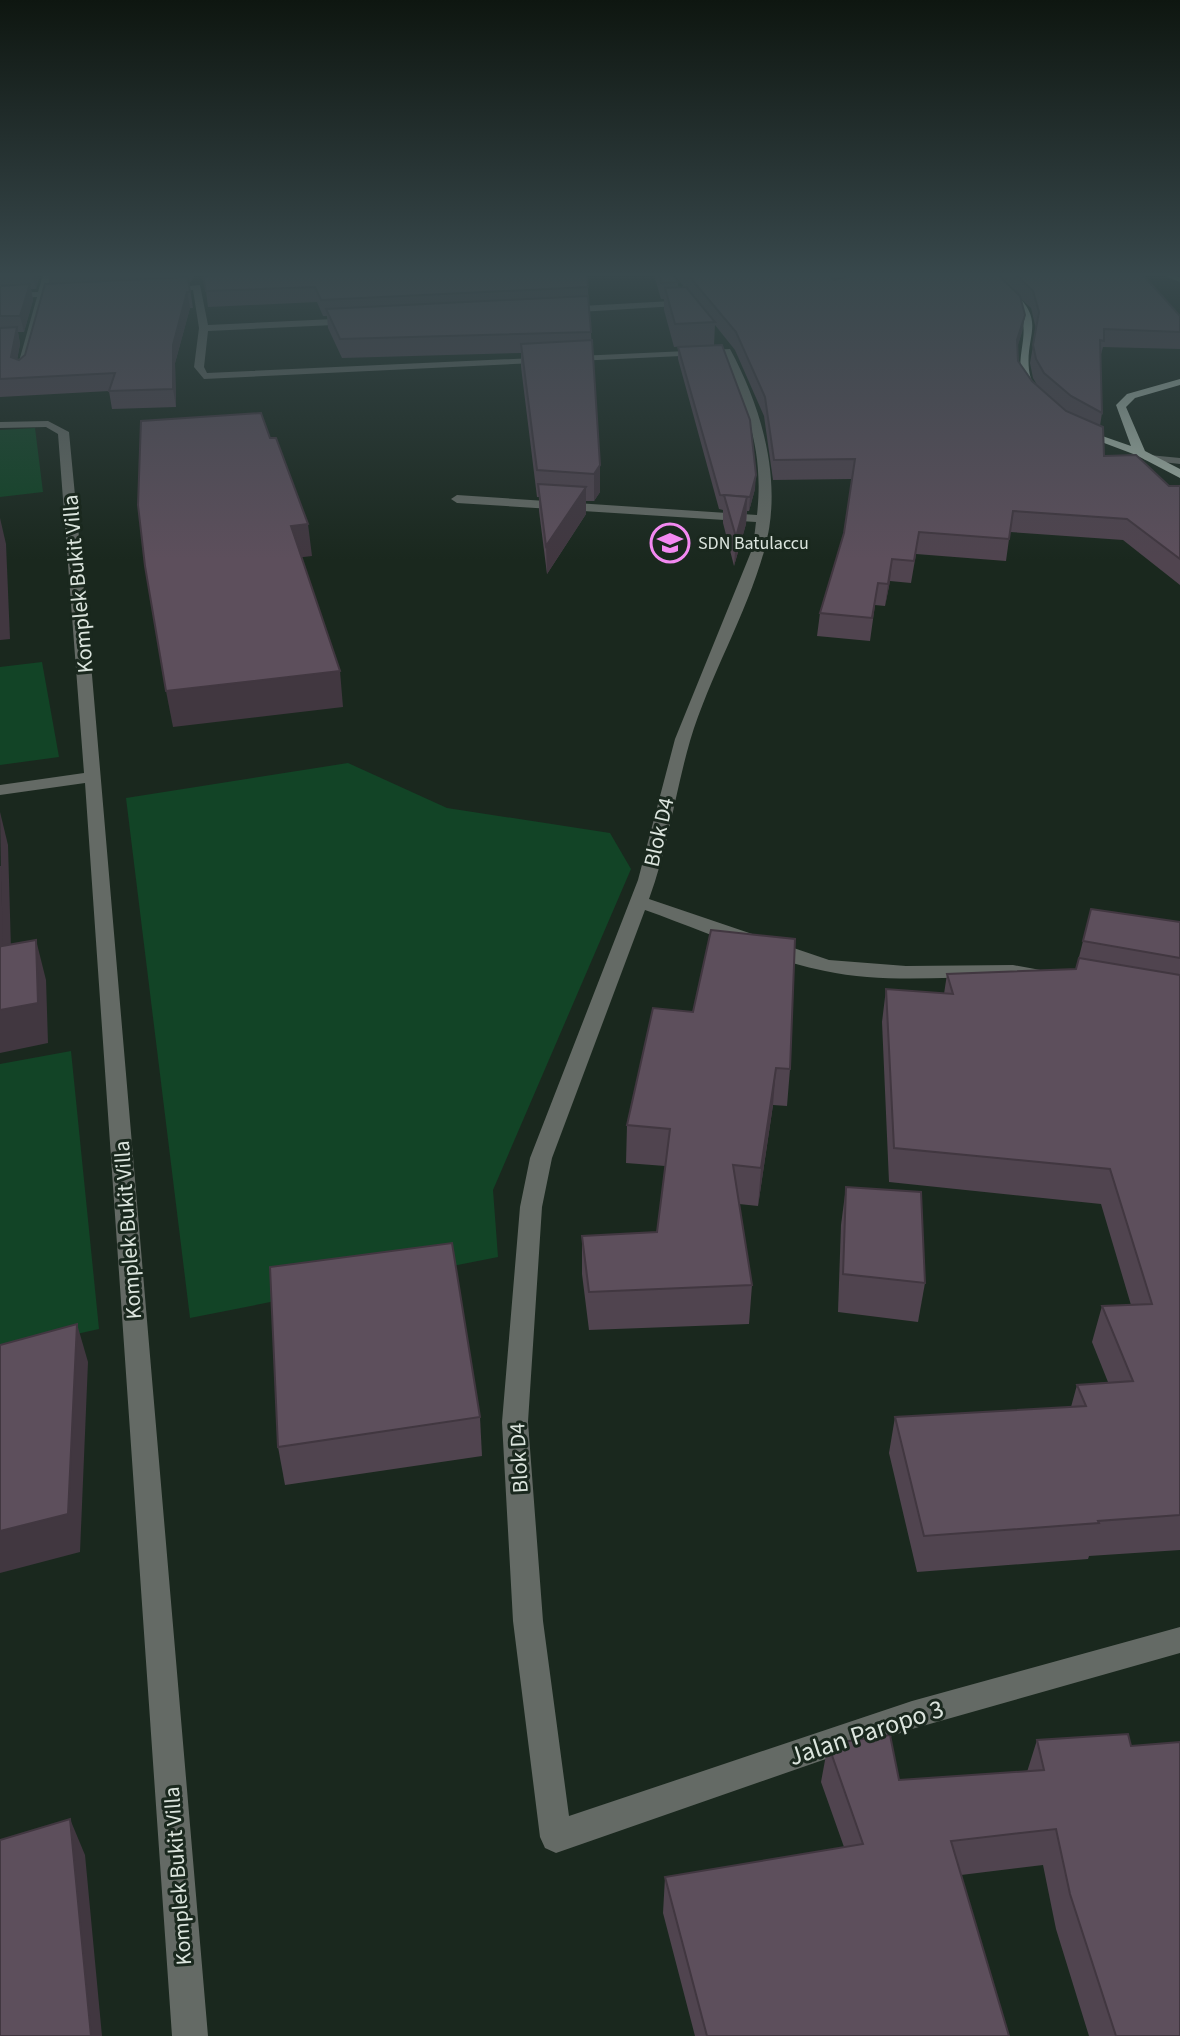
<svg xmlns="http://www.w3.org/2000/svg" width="1180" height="2036" font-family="'Source Sans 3',sans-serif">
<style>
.green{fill:#124426}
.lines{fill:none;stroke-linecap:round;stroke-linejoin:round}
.stream{fill:#487f5a;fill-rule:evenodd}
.minor{fill:#646a65;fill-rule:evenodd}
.major{fill:#a3b2a7;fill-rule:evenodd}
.wall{fill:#50444f;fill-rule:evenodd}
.shaded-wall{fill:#413740}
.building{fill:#5d4f5c;stroke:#413740;stroke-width:2}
.labels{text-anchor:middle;stroke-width:6;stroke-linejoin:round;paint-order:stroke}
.far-poi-label{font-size:18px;fill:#dce5de;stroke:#1a281e;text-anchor:start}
.street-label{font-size:22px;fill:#dce5de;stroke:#1a281e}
.near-street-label{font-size:26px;fill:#dce5de;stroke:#1a281e}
</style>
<rect width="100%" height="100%" fill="#1a281e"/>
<g class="green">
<polygon points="35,428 43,492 0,497 0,430"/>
<polygon points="42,662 59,757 0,765 0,667"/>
<polygon points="348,763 447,808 610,833 631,869 493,1190 498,1257 190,1318 126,798"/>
<polygon points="71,1051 99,1329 0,1351 0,1064"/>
</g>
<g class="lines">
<polygon class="stream" points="1166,275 1180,277 1180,282 1167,277"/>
<g class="minor">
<polygon points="43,275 51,275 47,291 72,293 46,297 26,372 21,375 16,372 37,297 0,299 0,293 38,292"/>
<path d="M 200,285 L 208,325 L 355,318 L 360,321 L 355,324 L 208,331 L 204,367 L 207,373 L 730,349 C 762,408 783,481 765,548 C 747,614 710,675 690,741 C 675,793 668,848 649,899 L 829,960 L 906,966 L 1013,965 L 1046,971 L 1049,975 C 1039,986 1011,977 996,977 C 940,977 880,983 825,971 C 763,958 704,931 645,910 L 552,1158 L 542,1207 L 528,1422 L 543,1621 L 569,1816 L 912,1701 L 1180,1627 L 1180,1653 L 912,1729 L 556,1853 L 545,1848 L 540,1837 L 513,1621 L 502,1422 L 520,1207 L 530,1158 L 638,880 L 675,739 L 753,547 L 756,522 L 457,503 L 451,499 L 457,495 L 757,515 C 764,451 748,411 723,354 L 204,379 L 194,367 L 199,328 L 193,290 L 164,292 L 160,289 Z"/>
<polygon points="690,300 693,305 563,313 558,310 563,307"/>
<polygon points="48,421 69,432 92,675 208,2036 172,2036 85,783 0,795 0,785 84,773 58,434 46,427 0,428 0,422"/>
<polygon points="1149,455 1180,458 1180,464 1145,460 1143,458"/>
</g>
<g class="major">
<path d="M 983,275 C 994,275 1001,281 1010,289 C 1048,321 1025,333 1029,370 C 1030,379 1035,386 1036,393 L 1028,393 C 1008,360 1036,334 1016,306 C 1008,293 993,285 983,275 Z"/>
<polygon points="1180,379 1180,385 1135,398 1126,407 1145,451 1180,469 1180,478 1136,455 1075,432 1085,430 1131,446 1116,405 1127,394"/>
</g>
</g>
<g class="wall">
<polygon points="0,275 40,275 36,289 31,289 33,300 24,332 18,332 20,344 17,360 19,360 25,355 50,284 48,275 195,275 191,282 189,282 193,308 190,308 175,363 176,407 112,409 109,391 0,397"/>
<polygon points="204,275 587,275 600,465 600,492 594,501 586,501 586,514 547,574 539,511 539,497 537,497 521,367 521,353 342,358 328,328 327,316 323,316 317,302 208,307"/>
<path d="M 654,275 L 673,275 L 678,282 L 678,288 L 684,287 L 674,275 L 1143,275 L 1180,316 L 1180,349 L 1103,347 L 1100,358 L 1102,413 L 1100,426 L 1104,456 L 1169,486 L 1180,486 L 1180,585 L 1123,540 L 1010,532 L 1006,561 L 916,554 L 911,583 L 890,581 L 885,606 L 875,605 L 870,641 L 817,636 L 820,613 L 844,533 L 852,479 L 773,480 L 764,416 L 735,350 L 715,325 L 714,345 L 755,489 L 749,511 L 747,511 L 746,524 L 734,566 L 723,523 L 723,510 L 719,509 L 678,359 L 678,347 L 688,346 L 674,347 L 664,310 L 664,299 L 661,299 ZM 1020,298 L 1031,308 L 1036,329 L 1030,363 L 1033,378 L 1037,385 L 1032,381 L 1018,361 L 1017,347 L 1022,332 L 1025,315 Z"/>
<polygon points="1091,909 1180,922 1180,1550 1089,1556 1088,1559 917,1572 889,1453 895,1417 1071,1407 1077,1385 1108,1382 1092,1342 1102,1306 1131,1305 1101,1204 889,1182 882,1022 886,989 944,994 947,974 1076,969"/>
<polygon points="653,1008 790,1069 787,1106 773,1105 758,1206 739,1204 752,1285 749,1324 589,1330 582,1274 582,1236 657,1232 665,1166 626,1163 627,1125"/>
<polygon points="846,1187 925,1283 918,1322 838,1312 841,1225"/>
<polygon points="480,1417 482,1456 285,1485 278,1447"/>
<polygon points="1037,1740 1180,2036 1089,2036 1056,1929 1043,1865 961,1875 1009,2036 695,2036 663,1913 665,1877 844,1847 821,1782 828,1744 899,1780 1027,1772"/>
</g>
<g class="shaded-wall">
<polygon points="33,275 40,275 36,289"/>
<polygon points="30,284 33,300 24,332 20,316"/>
<polygon points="187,292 190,308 175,363 176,407 173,389 173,345"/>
<polygon points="1025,315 1022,332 1014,358 1017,340"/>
<polygon points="17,327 20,344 14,375 11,357"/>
<polygon points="600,465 600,492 594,501 594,474"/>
<polygon points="756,475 755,489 749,511 750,497"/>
<polygon points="586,487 586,514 547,574 546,546"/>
<polygon points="747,497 746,524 734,566 736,537"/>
<polygon points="0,518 6,544 10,639 0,640"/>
<polygon points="308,524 312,556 295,558 291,526"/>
<polygon points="892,559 890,581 885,606 888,584"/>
<polygon points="340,671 343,707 173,727 166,691"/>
<polygon points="0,812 8,845 12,985 2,946"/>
<polygon points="36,940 46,980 48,1043 0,1053 0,1010"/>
<polygon points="776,1068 773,1105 758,1206 761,1168"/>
<polygon points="77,1324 88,1362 80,1552 0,1573 0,1531"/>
<polygon points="70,1819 85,1855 102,2036 91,2036"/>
</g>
<g class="building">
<polygon points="226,275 587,275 588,287 321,300 315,287 206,291 203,276"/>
<polygon points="659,275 673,275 678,282 661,283"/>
<polygon points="688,275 829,275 834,280 846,277 846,275 998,275 1020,296 1025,315 1017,340 1018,361 1032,381 1066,411 1103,427 1104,456 1136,455 1169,486 1180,486 1180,559 1127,519 1013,511 1009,539 919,532 914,561 892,559 888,584 878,583 872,618 820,613 844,533 855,459 774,460 765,397 736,332"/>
<polygon points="1016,275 1143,275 1180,316 1180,332 1104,329 1104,341 1100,340 1102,413 1071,396 1044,373 1036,359 1033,345 1039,312 1033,291"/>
<polygon points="188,277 190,292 187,292 173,345 173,389 109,391 115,373 0,379 0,328 17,327 11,357 19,360 25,355 45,284"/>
<polygon points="30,284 20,316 0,316 0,286"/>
<polygon points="686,287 715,322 675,324 665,288"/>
<polygon points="588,296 591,332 340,339 326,309"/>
<polygon points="592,340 600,465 594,474 537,470 521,344"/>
<polygon points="722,345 750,420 756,475 750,497 720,495 678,347"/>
<polygon points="261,413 270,438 276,438 308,524 291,526 340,671 166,691 145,566 138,505 141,421"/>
<polygon points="538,484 586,487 546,546"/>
<polygon points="724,495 747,497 736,537"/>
<polygon points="0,866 2,946 36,940 38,1003 0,1010"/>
<polygon points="1091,909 1180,922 1180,958 1083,941"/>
<polygon points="711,930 795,939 790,1069 776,1068 761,1168 733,1165 752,1285 589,1292 582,1236 657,1232 670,1129 627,1125 653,1008 693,1012"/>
<polygon points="1079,958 1180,975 1180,1515 1098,1521 1099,1523 924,1536 895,1417 1086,1406 1077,1385 1133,1381 1102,1306 1152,1304 1110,1169 894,1148 886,989 953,994 947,974 1076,969"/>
<polygon points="846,1187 921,1192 925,1283 843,1274"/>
<polygon points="452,1243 480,1417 278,1447 270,1267"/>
<polygon points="77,1324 68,1514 0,1531 0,1345"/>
<polygon points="1128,1734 1131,1746 1180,1742 1180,2036 1116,2036 1070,1894 1056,1829 951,1841 1009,2036 707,2036 665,1877 863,1844 828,1744 890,1735 899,1780 1044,1770 1037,1740"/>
<polygon points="70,1819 91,2036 0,2036 0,1840"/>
</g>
<linearGradient id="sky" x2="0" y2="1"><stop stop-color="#0e1610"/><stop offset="0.49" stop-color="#38484c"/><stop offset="1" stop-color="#38484c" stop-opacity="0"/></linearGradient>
<rect width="1180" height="560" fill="url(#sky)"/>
<defs>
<symbol id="school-ring" viewBox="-11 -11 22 22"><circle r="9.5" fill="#1a281e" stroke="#f389f1" stroke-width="1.5"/><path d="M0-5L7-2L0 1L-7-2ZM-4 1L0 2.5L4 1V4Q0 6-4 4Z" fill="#f389f1"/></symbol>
</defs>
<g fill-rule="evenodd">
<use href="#school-ring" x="648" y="521" width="44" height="44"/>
</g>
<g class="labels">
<g class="far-poi-label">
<text x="698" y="549">SDN Batulaccu</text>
</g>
<g class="street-label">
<text transform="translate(77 584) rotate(-95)" y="8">Komplek Bukit Villa</text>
<text transform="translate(658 832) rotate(-77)" y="8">Blok D4</text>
<text transform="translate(127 1230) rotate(-94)" y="8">Komplek Bukit Villa</text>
<text transform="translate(518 1458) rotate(-93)" y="8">Blok D4</text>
<text transform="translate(177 1876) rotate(-94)" y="8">Komplek Bukit Villa</text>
</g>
<g class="near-street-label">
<text transform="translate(866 1732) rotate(-18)" y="9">Jalan Paropo 3</text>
</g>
</g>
</svg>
